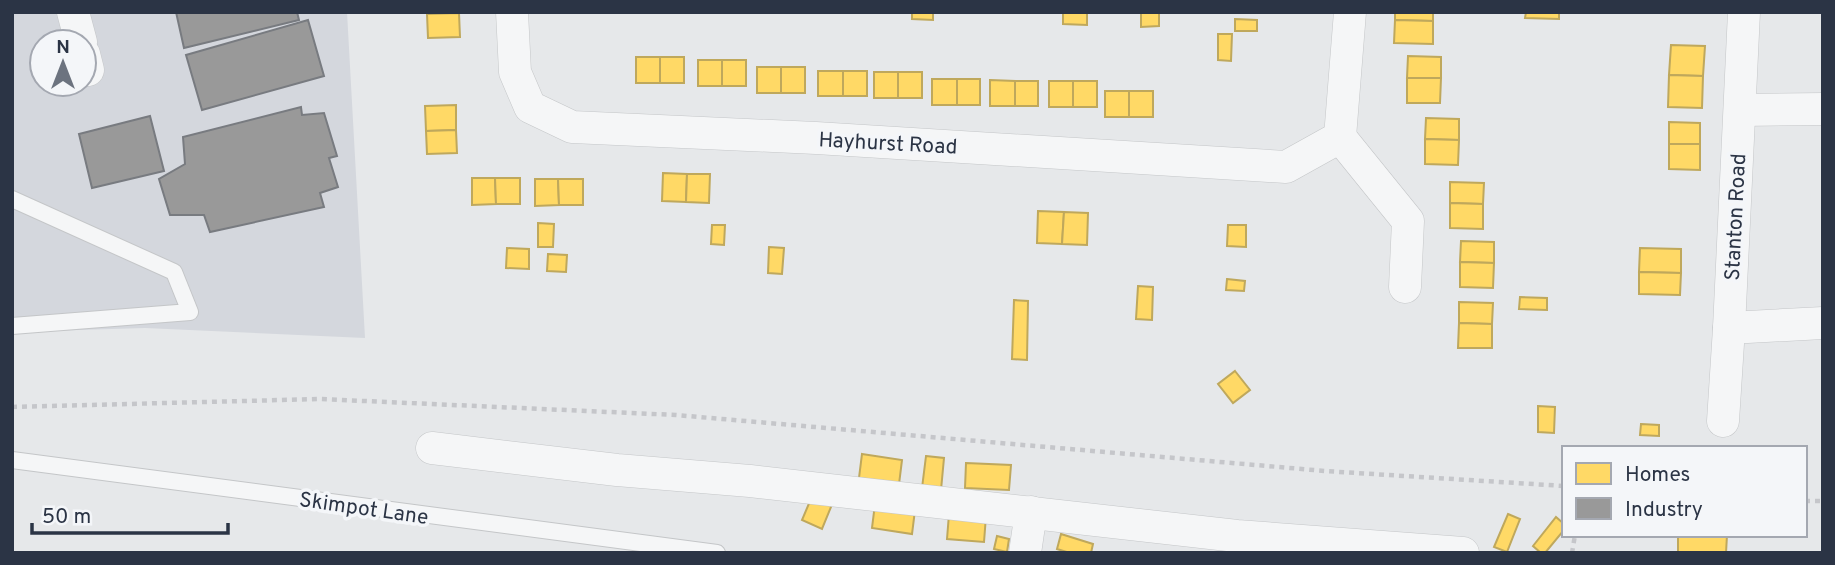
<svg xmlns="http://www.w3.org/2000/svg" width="1835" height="565" font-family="Overpass,sans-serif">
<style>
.built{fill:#d4d7dd;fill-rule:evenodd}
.homes{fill:#ffd966;stroke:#bfa85c;stroke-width:2}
.industry{fill:#999;stroke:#787b80;stroke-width:2}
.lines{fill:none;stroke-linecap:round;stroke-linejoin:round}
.service-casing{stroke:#c4c6c8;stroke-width:18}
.minor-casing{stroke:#c4c6c8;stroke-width:33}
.path{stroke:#c5c6ca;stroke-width:4.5;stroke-dasharray:5 5;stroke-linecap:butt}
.service{stroke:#f5f6f7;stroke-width:16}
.minor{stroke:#f5f6f7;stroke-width:32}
.labels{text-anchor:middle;stroke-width:7;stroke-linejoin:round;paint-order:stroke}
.street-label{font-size:21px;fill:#2b3445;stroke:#f4f6f9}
</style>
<rect width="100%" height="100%" fill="#e6e8ea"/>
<path class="built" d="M 12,12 L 347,12 L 365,338 L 145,328 L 12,332 ZM 42,42 L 84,42 L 84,84 L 42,84 Z"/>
<g class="homes">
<polygon points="912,12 933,12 933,20 912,19"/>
<polygon points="1063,12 1087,12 1087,25 1063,24"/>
<polygon points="1141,12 1159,12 1159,26 1141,27"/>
<polygon points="1395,12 1433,12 1433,21 1395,20"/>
<polygon points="1526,12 1559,12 1559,19 1525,18"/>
<polygon points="459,13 460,37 428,38 427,14"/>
<polygon points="1235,19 1257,20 1257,31 1235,31"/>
<polygon points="1395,20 1433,21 1433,44 1394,43"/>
<polygon points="1218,34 1232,34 1231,61 1218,60"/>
<polygon points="1671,45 1705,46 1703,76 1669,75"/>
<polygon points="1408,56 1441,57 1441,78 1407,78"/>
<rect x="636" y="57" width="24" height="26"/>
<rect x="660" y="57" width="24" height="26"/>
<rect x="698" y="60" width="24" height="26"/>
<rect x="722" y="60" width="24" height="26"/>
<rect x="757" y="67" width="24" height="26"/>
<rect x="781" y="67" width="24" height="26"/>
<rect x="818" y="71" width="25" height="25"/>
<rect x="843" y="71" width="24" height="25"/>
<rect x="874" y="72" width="24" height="26"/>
<rect x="898" y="72" width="24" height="26"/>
<polygon points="1669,75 1703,76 1702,108 1668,107"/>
<polygon points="1407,78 1441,78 1440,103 1407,103"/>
<rect x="932" y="79" width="25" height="26"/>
<rect x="957" y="79" width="23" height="26"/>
<polygon points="990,80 1015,81 1015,106 990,106"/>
<rect x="1015" y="81" width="23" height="25"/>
<rect x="1049" y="81" width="24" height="26"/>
<rect x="1073" y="81" width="24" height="26"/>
<rect x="1105" y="91" width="24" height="26"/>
<rect x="1129" y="91" width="24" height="26"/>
<polygon points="456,105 456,130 426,131 425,106"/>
<polygon points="1426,118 1459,119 1459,140 1425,139"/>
<polygon points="1669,122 1700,123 1700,144 1669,144"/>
<polygon points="456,130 457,153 427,154 426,131"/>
<polygon points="1425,139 1459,140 1458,165 1425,164"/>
<polygon points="1669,144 1700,144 1700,170 1669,169"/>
<polygon points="663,173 687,174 686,202 662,201"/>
<polygon points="687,174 710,174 709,203 686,202"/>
<polygon points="472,178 495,178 496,204 472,205"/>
<polygon points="495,178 520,178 520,204 496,204"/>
<polygon points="535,179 558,179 559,205 535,206"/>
<polygon points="558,179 583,179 583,205 559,205"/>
<polygon points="1450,182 1484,183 1483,204 1450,203"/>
<polygon points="1450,203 1483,204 1483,229 1450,228"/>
<polygon points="1038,211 1064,212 1062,244 1037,243"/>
<polygon points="1064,212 1088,213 1087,245 1062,244"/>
<polygon points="538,223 554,224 553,247 538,247"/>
<polygon points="712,225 725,225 724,245 711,244"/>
<polygon points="1228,225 1246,225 1246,247 1227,246"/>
<polygon points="1461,241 1494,242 1494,263 1460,262"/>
<polygon points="769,247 784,248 782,274 768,273"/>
<polygon points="507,248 529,249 529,269 506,268"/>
<polygon points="1640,248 1681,249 1681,273 1639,272"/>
<polygon points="548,254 567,255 566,272 547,271"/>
<polygon points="1460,262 1494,263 1493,288 1460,287"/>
<polygon points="1639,272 1681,273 1680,295 1639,294"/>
<polygon points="1227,279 1245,281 1244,291 1226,290"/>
<polygon points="1138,286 1153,287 1152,320 1136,319"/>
<polygon points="1520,297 1547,298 1547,310 1519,309"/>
<polygon points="1014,300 1028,301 1027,360 1012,359"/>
<polygon points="1459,302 1493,303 1492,324 1459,323"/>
<polygon points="1459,323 1492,324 1492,348 1458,348"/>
<polygon points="1235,371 1250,390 1233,403 1218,384"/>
<polygon points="1538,406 1555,407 1554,433 1538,432"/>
<polygon points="1641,424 1659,425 1659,436 1640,435"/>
<polygon points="862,454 902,460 899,484 859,478"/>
<polygon points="926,456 944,458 941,490 922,488"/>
<polygon points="966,463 1011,465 1009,490 965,488"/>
<polygon points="813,494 833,502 822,529 802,520"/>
<polygon points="875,504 915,510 912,534 872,528"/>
<polygon points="949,514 986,516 984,542 947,539"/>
<polygon points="1508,514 1520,519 1507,552 1494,547"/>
<polygon points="1556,517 1564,524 1564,530 1545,553 1541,553 1533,546"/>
<polygon points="1061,534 1093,544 1091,553 1070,553 1057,549"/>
<polygon points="1678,535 1727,535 1726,553 1678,553"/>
<polygon points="997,536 1009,539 1007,552 994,549"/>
</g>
<g class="industry">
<polygon points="176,12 297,12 299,20 184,48"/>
<polygon points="308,20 324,76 202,110 186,55"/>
<polygon points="301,107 302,115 324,113 337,156 329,158 338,187 320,193 324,207 210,232 204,215 170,215 159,179 185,164 183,137"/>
<polygon points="150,116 164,171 92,188 79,134"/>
</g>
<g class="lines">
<defs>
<g id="service">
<polyline points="12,199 174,272 190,312 12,326"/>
<polyline points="12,460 717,553"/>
</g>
<g id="minor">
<polyline points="73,12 81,42"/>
<polyline points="512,12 515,72 530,107 572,127 816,138 1286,167 1340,137 1350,12"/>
<polyline points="84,54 88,70"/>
<polyline points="1740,110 1823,109"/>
<polyline points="1340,137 1408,221 1405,287"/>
<polyline points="1729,328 1823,323"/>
<polyline points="1723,421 1729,328 1744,12"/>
<polyline points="432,448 617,470 750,481 1237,536 1463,553"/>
<polyline points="1025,553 1031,512"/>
</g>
</defs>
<use href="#service" class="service-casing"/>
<use href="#minor" class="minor-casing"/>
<g class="path">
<polyline points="12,407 320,399 676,415 1325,471 1564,486"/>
<polyline points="1805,501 1823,501"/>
<polyline points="1572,553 1575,535"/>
</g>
<use href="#service" class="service"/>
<use href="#minor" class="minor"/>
</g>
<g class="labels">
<g class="street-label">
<text transform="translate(888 143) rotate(3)" y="7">Hayhurst Road</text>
<text transform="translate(1735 217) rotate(-87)" y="7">Stanton Road</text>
<text transform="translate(364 508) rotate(8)" y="7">Skimpot Lane</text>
</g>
</g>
<rect width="1835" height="565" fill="none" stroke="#2b3445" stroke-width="28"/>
<rect x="1562" y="446" width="245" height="91" fill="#f4f6f9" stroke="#a4a8b1" stroke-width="2"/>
<rect x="1576" y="463" width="35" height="21" fill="#ffd966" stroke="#a4a8b1" stroke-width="2"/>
<text x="1625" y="481" font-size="21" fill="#2b3445">Homes</text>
<rect x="1576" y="498" width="35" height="21" fill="#999999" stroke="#a4a8b1" stroke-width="2"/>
<text x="1625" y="516" font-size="21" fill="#2b3445">Industry</text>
<g transform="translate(63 63)"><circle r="33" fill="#f4f6f9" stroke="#a4a8b1" stroke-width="2"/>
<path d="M0-5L12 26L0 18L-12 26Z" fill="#6c737f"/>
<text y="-10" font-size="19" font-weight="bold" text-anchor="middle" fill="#2b3445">N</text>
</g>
<path d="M32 523v10h196v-10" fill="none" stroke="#2b3445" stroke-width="3.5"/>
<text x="42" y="523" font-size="21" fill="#2b3445" stroke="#f4f6f9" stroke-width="5" paint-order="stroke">50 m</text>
</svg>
